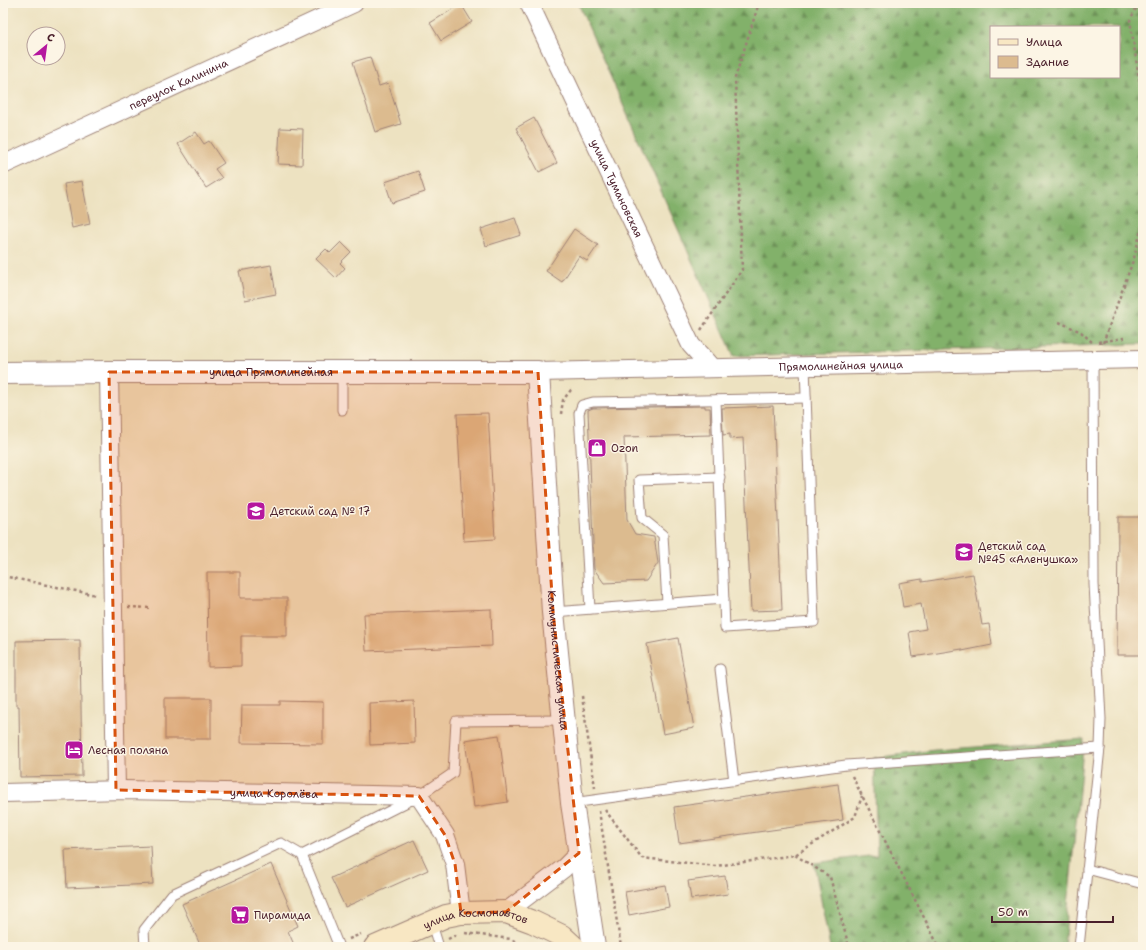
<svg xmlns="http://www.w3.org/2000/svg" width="1146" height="950" font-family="'Shantell Sans',sans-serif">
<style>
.forest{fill:url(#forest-firs);stroke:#66684a;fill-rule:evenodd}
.building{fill:#dcbb8f}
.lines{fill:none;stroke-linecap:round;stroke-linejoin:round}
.service-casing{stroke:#9c8076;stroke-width:11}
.minor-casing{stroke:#9c8076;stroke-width:20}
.tertiary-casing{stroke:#9c8076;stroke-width:24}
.secondary-casing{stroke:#9c8076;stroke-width:24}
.path{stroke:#9c8076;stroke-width:2.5;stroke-dasharray:3 3;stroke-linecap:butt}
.service{stroke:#fff;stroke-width:9}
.minor{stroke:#fff;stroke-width:18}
.tertiary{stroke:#fff;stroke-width:22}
.secondary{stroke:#f8e7c3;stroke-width:22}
.marked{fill:#d8530f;fill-opacity:0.2;stroke:#d8530f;stroke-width:3;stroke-dasharray:8 5;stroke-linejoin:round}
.labels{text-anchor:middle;stroke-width:3;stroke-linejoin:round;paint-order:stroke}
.street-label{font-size:11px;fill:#4a1f2b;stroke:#fcf5e5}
.poi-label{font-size:11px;fill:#4a1f2b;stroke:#fcf5e5;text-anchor:start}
</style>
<defs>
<pattern id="forest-firs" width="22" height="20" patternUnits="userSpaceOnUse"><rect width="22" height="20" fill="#82b16a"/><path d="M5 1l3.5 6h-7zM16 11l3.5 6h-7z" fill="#6c8f57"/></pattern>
</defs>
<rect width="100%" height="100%" fill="#fcf5e5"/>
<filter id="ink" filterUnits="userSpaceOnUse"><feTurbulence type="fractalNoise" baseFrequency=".025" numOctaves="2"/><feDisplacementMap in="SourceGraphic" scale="8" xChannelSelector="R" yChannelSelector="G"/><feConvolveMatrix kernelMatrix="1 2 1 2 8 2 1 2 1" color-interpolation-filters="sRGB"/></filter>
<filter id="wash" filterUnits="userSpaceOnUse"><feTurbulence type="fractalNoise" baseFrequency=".012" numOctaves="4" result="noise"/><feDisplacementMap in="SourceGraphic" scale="16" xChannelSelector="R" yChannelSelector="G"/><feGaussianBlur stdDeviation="0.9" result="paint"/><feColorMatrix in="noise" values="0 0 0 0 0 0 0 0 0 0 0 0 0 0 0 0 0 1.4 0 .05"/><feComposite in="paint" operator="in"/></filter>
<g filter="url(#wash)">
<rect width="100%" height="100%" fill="#ede2c1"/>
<g class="forest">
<path d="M 578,3 L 1143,3 L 1143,344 L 734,356 ZM 991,27 L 1119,27 L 1119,77 L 991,77 Z"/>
<polygon points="1084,739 1064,947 830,947 814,863 877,855 874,758 935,750"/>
</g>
<g id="blocks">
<g class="building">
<polygon points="461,4 472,22 441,41 430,23"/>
<polygon points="370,57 379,86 388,83 401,124 375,132 353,62"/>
<polygon points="534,118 557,163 539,172 516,128"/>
<polygon points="280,128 303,129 302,165 278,164"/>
<polygon points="196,132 204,144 209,141 224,163 215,169 222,178 206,188 178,144"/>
<polygon points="418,171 425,192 392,203 385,182"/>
<polygon points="82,181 90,224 72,228 64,184"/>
<polygon points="515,218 521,235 486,246 481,229"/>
<polygon points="574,229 598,245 587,261 579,256 562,282 546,271"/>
<polygon points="341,242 351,252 340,263 345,268 336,278 316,259 326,249 330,253"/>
<polygon points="271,265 276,294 245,300 239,271"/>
<polygon points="705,406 705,408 710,408 711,435 624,437 627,520 635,534 654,537 658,563 646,581 604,583 594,569 588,410 593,408"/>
<polygon points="773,406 782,610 751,611 743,438 730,439 730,434 723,435 722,408"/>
<polygon points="488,413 495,539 464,541 457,414"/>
<polygon points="1118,517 1143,517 1143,655 1117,655"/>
<polygon points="207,572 240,572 240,598 287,598 287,636 241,636 241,666 208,667"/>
<polygon points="973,574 982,625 989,624 992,645 962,651 962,649 913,657 909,632 926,629 921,604 903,607 899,583 922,579 922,582"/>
<polygon points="491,609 492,646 366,651 364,614"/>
<polygon points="678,638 694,728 663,734 647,644"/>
<polygon points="80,640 82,776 20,777 19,706 16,706 16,641"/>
<rect x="165" y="698" width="46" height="41"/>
<polygon points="280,701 323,702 323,744 241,743 242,705 280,705"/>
<polygon points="414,701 415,743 370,745 369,703"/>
<polygon points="499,735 508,802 474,807 465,740"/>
<polygon points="838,784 843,820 679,843 674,807"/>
<polygon points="414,840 428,870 345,907 331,878"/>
<polygon points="151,846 153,884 67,888 65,850"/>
<polygon points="271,864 298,926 288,931 295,947 201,947 182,904"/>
<polygon points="725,876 728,894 691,899 688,881"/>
<polygon points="665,885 669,907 629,915 625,892"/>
</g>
</g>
</g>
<g filter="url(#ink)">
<use href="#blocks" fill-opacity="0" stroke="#9c8076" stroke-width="1"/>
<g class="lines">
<defs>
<g id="service">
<polyline points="716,400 725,628 814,622 805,366"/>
<polyline points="342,410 342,372"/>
<polyline points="667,603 663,535 642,518 639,480 720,477"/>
<polyline points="590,609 579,413 582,405 593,402 806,398"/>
<polyline points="553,612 724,599"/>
<polyline points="720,669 734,781"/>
<polyline points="572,803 846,765 1100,748"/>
<polyline points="1087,869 1143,884"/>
<polyline points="431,921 439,947"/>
<polyline points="145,947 144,930 172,894 281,843 302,855"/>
<polyline points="339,947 302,855 419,796 453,773 456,721 564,720"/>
<polyline points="1079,947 1100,748 1101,719 1094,584 1093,359"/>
</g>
<g id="minor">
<path id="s1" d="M 529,3 L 691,345 L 712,368"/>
<path id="s2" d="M 3,165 L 354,3"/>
<polyline points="109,372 116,790"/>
<path id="s3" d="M 538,372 L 1143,359"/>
<path id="s4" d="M 3,793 L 124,790 L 419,796 L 445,835 L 455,864 L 461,913"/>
<polyline points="506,912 564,868 579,853"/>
</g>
<g id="tertiary">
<path id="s5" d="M 3,373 L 109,372 L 538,372 L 553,612 L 572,803 L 594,947"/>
</g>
<g id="secondary">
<path id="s6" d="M 375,947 L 446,916 L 461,913 L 506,912 L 533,922 L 562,936 L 574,947"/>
</g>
</defs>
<use href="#service" class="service-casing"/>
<use href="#minor" class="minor-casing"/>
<use href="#tertiary" class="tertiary-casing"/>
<use href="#secondary" class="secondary-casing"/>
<g class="path">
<polyline points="1139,3 1130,20 1143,104"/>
<polyline points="1059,322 1081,332 1093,343"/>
<polyline points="701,330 742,270 735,78 759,3"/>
<polyline points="1098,342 1124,338"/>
<polyline points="1103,343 1134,258 1143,222"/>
<polyline points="561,414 563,400 571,390 573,390"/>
<polyline points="3,576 96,595"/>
<polyline points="128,607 152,608"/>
<polyline points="582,696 595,788"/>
<polyline points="852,776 939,947"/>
<polyline points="605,810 642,858 716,866 795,855 855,817 862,796"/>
<polyline points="599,811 621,947"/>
<polyline points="795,855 830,877 849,947"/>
<polyline points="465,933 511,939 524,947"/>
<polyline points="349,939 361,934"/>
<polyline points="448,939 458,934"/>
</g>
<use href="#service" class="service"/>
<use href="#minor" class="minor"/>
<use href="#tertiary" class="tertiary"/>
<use href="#secondary" class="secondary"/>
</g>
</g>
<path class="marked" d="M 109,372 L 538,372 L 553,612 L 579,853 L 506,912 L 461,913 L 455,864 L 445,835 L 419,796 L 116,790 Z"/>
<defs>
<symbol id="shop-square" viewBox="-11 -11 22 22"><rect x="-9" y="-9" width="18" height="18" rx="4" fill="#b5179e" stroke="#fcf5e5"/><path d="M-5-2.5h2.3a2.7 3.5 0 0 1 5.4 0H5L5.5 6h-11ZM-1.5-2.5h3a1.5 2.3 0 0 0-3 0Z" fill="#fff"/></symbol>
<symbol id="school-square" viewBox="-11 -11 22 22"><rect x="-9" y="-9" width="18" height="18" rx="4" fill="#b5179e" stroke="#fcf5e5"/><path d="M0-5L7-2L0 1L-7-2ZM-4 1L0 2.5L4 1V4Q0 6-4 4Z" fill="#fff"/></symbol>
<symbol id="hotel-square" viewBox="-11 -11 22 22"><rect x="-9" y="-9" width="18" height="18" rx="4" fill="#b5179e" stroke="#fcf5e5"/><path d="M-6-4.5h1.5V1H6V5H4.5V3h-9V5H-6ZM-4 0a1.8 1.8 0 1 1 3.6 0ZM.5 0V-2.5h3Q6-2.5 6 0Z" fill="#fff"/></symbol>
<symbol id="supermarket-square" viewBox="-11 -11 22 22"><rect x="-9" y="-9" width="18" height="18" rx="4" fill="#b5179e" stroke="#fcf5e5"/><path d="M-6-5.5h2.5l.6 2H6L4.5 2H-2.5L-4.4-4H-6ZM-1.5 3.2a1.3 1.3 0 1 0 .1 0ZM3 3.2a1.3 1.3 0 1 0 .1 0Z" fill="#fff"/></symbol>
</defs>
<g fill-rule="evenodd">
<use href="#shop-square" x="586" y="437" width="22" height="22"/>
<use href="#school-square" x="245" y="500" width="22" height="22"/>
<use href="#school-square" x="953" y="541" width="22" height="22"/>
<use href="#hotel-square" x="63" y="739" width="22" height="22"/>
<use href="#supermarket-square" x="229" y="904" width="22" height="22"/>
</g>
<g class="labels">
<g class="street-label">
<text dy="4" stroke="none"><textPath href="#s2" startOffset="193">переулок Калинина</textPath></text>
<text dy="4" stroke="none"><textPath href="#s1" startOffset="205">улица Тумановская</textPath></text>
<text dy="4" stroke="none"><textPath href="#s3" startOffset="303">Прямолинейная улица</textPath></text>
<text dy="4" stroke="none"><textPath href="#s5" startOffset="268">улица Прямолинейная</textPath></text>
<text dy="4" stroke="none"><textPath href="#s5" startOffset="824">Коммунистическая улица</textPath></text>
<text dy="4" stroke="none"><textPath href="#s4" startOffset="271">улица Королёва</textPath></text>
<text dy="4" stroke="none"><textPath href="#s6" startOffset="107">улица Космонавтов</textPath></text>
</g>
<g class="poi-label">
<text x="611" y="452">Ozon</text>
<text x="270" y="515">Детский сад № 17</text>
<text x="978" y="550">Детский сад<tspan x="978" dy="13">№45 «Аленушка»</tspan></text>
<text x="88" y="754">Лесная поляна</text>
<text x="254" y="919">Пирамида</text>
</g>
</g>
<rect width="1146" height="950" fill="none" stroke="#fcf5e5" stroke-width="16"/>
<rect x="990" y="26" width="130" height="52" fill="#fcf5e5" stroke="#b59f9b"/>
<rect x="998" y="39" width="20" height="6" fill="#f8e7c3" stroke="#b59f9b"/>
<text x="1026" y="46" font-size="12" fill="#4a1f2b">Улица</text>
<rect x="998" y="56" width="20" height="12" fill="#dcbb8f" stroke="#b59f9b"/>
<text x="1026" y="66" font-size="12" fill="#4a1f2b">Здание</text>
<g transform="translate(46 46) rotate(29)"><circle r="19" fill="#fcf5e5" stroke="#b59f9b"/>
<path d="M0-3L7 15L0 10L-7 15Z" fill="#b5179e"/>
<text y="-6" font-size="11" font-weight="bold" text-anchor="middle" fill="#4a1f2b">С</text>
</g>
<path d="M992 916v6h121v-6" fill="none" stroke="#4a1f2b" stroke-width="2"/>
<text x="998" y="916" font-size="12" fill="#4a1f2b" stroke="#fcf5e5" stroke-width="3" paint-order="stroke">50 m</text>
</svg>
